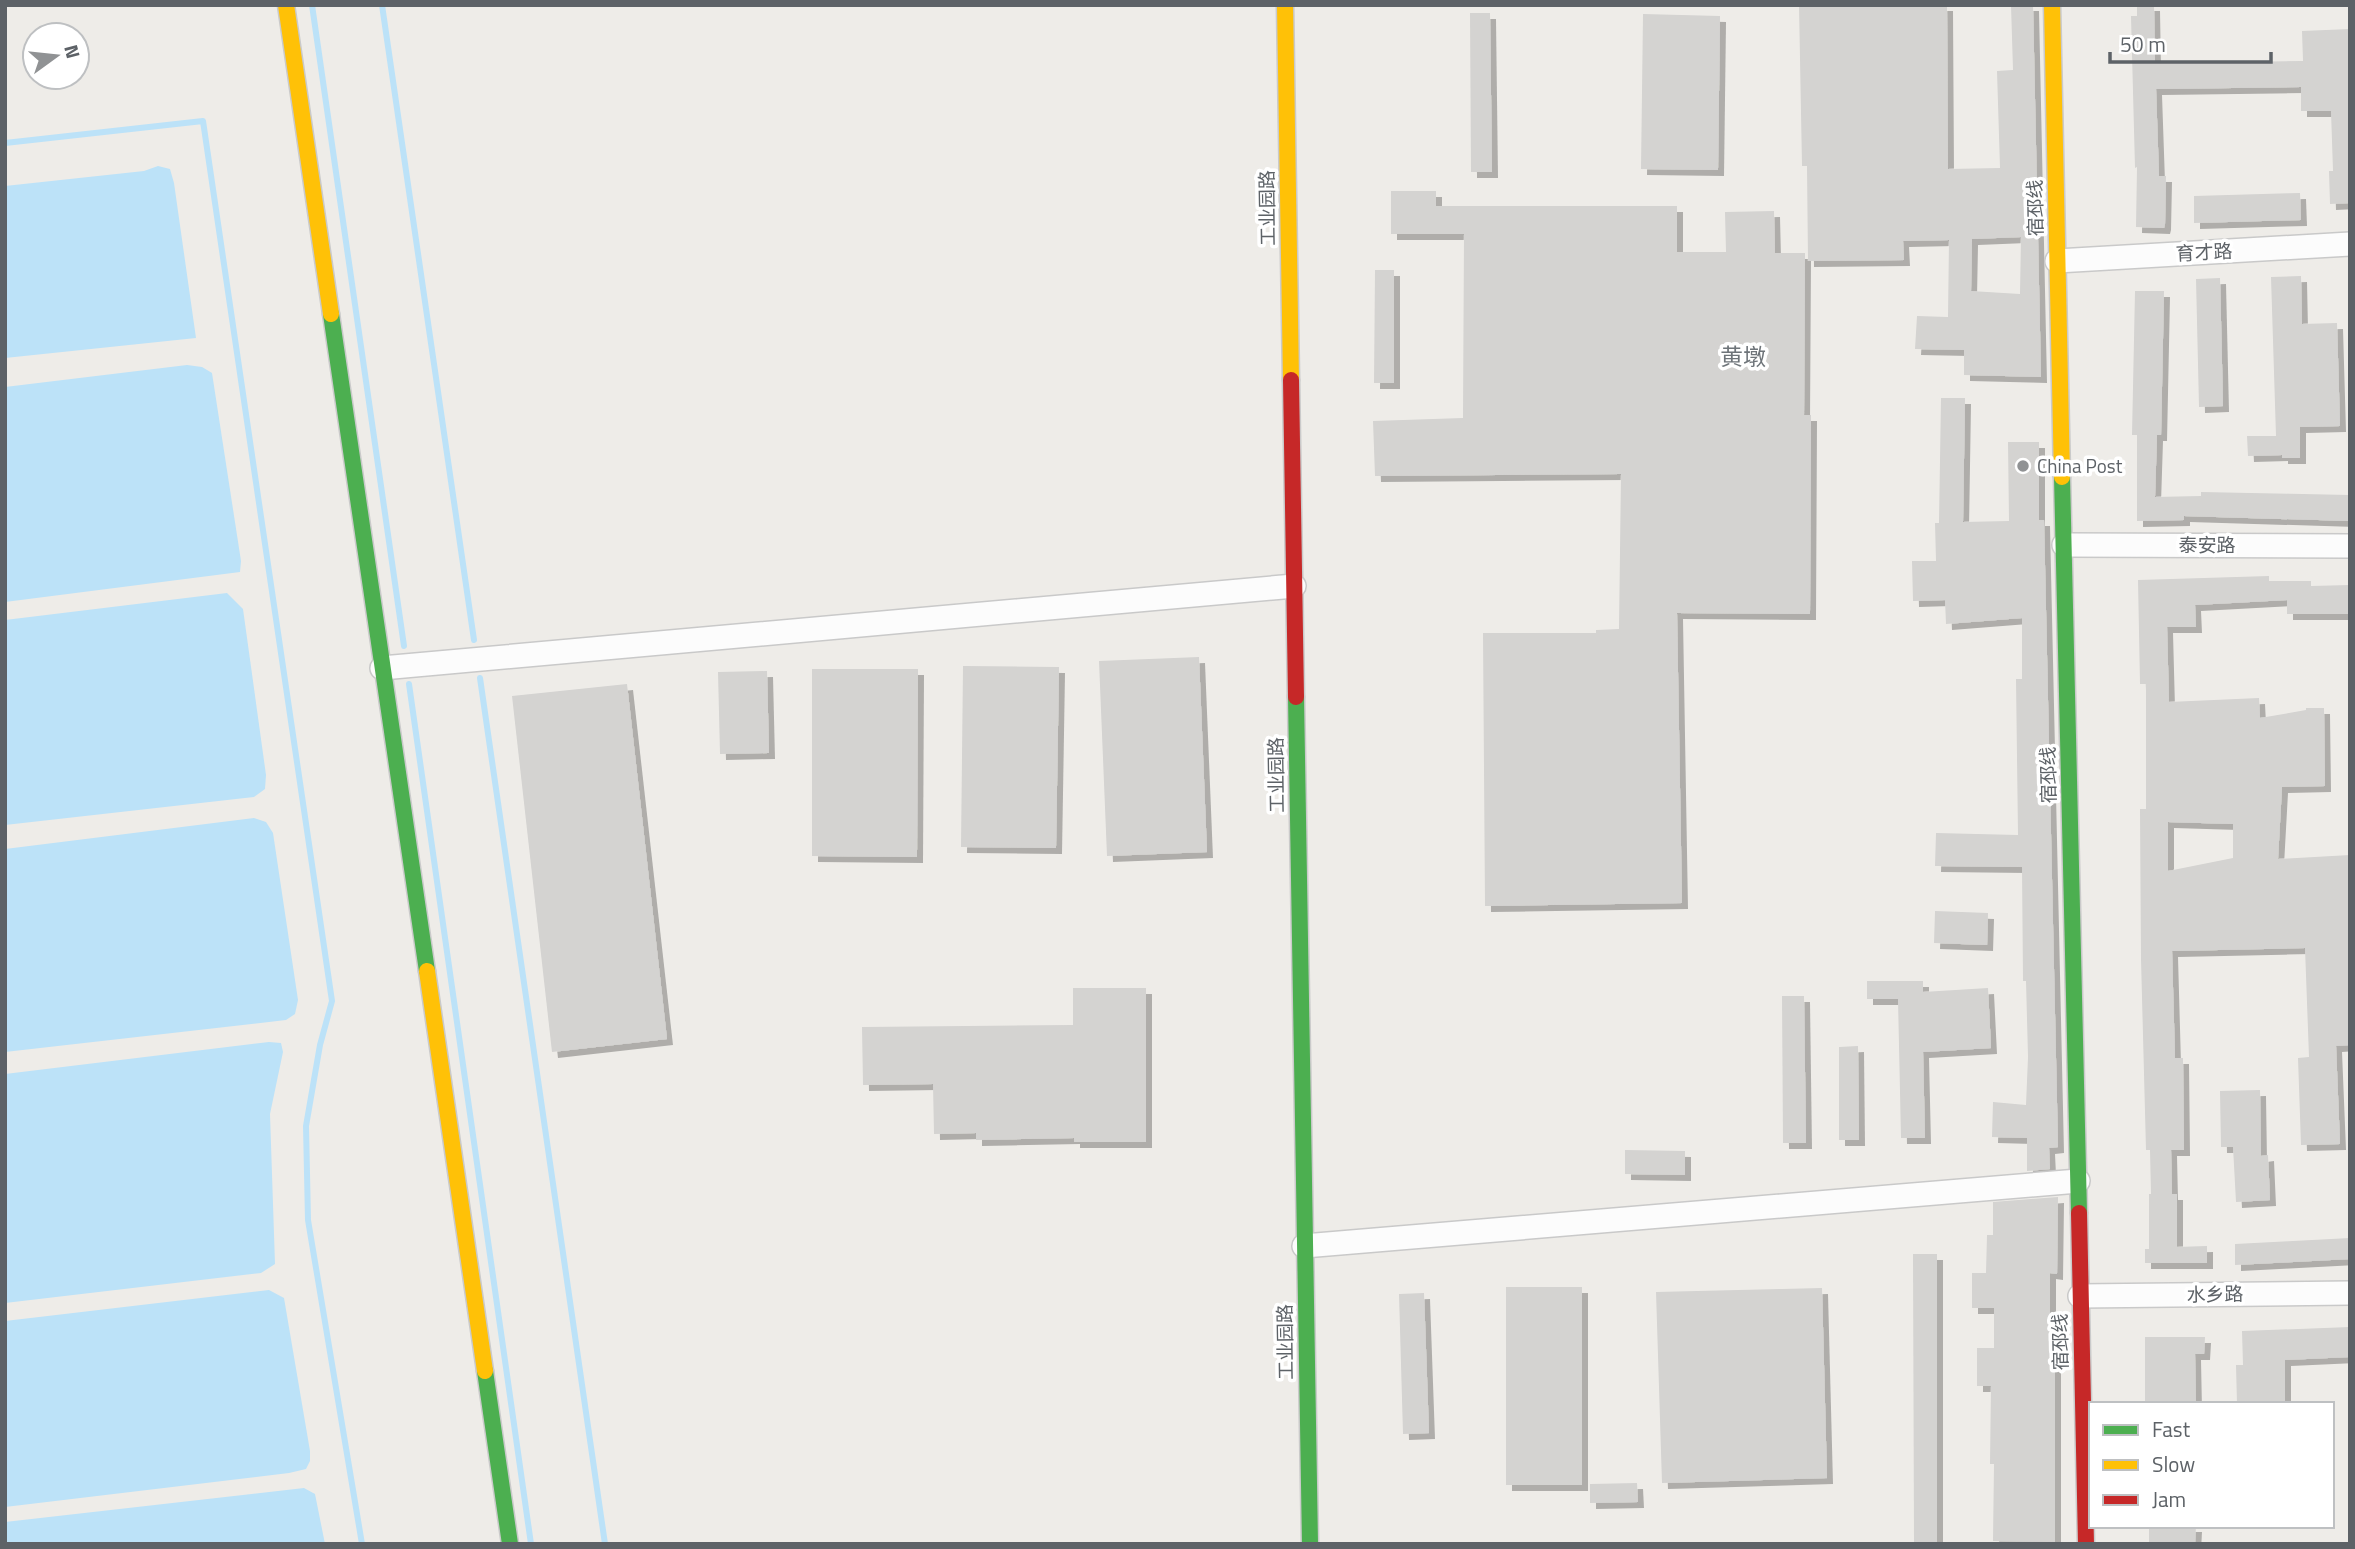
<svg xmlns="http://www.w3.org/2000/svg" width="2355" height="1549" font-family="'Titillium Web','Noto Sans SC',sans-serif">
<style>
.water{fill:#bce2f8}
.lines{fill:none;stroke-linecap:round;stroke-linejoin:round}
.stream{stroke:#bce2f8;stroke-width:6}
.building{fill:#d4d3d1;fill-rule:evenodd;filter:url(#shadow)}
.street-casing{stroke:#c9c9c9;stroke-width:26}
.fast-casing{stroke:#cacaca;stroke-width:19}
.slow-casing{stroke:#cacaca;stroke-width:19}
.jam-casing{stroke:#cacaca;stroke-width:19}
.street{stroke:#fcfcfc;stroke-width:23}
.fast{stroke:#4caf50;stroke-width:16}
.slow{stroke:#ffc107;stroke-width:16}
.jam{stroke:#c62828;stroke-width:16}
.poi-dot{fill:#909294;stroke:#fff;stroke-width:2.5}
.labels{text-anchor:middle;stroke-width:7;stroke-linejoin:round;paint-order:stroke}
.street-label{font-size:19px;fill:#5d6267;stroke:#fff}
.poi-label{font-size:19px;fill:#5d6267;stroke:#fff;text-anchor:start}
.quarter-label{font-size:23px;fill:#6e7479;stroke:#fff}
</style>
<defs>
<filter id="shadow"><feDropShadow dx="6" dy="6" stdDeviation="0" flood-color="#0004"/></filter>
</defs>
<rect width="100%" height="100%" fill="#eeece8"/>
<g class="water">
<polygon points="158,166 170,169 174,183 196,338 5,358 5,186 144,171"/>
<polygon points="187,365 202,367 212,373 241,561 240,572 5,602 5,387"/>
<polygon points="227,593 243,609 266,775 265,789 254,797 5,825 5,620"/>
<polygon points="254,818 266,822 273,833 298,1000 295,1014 286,1020 5,1052 5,849"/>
<polygon points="269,1042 281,1043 283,1052 270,1114 275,1264 261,1273 5,1303 5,1074"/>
<polygon points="269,1290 284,1298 310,1451 310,1461 306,1469 289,1473 5,1507 5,1321"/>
<polygon points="304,1488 315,1494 325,1544 5,1544 5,1522"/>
</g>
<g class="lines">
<g class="stream">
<polyline points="312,5 404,646"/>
<polyline points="382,5 474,640"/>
<polyline points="5,143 203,121 332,1001 320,1045 306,1126 308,1220 362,1544"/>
<polyline points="480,678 605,1544"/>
<polyline points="409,684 531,1544"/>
</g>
</g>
<g class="building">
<path d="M 1799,5 L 1947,5 L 1948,169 L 2000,168 L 1997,71 L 2013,70 L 2011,5 L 2033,5 L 2041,377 L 1964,375 L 1964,350 L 1915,349 L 1917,316 L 1948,317 L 1949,240 L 1903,241 L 1904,260 L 1808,261 L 1807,166 L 1802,166 ZM 2021,237 L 2020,294 L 1971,291 L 1972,239 Z"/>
<polygon points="2137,5 2154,5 2155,63 2303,61 2302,31 2350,29 2350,203 2330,204 2329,171 2333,171 2331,111 2301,111 2301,87 2156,89 2159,176 2166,176 2165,224 2164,228 2136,227 2137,167 2135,168 2131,16 2137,16"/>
<polygon points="1470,13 1490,13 1492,172 1471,172"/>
<polygon points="1643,14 1720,16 1718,170 1641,169"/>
<polygon points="1391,191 1436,191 1436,206 1677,206 1677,252 1726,252 1725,212 1774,211 1775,253 1805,253 1804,415 1811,415 1810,614 1677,613 1682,903 1485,906 1483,633 1596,633 1596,630 1619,629 1621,474 1375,476 1373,421 1463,418 1464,234 1391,234"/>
<polygon points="2300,193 2301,220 2194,223 2194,196"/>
<polygon points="1375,270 1394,270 1394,383 1374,383"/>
<polygon points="2301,276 2302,324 2337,323 2340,426 2300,427 2300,458 2282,458 2282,455 2248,456 2247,436 2276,436 2271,277"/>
<polygon points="2220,278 2223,406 2199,407 2196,279"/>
<polygon points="2135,291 2164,291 2161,435 2157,435 2155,497 2201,496 2201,492 2350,495 2350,521 2184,516 2184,520 2137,521 2137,435 2132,435"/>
<polygon points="1941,398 1965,398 1963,522 2009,521 2008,442 2039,442 2039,520 2044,520 2058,1147 2049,1148 2050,1169 2027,1171 2027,1138 1992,1137 1993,1102 2026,1105 2028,1057 2026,981 2023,981 2022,867 1935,866 1936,833 2018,835 2016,679 2022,679 2022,618 1946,624 1945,600 1913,601 1912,561 1936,561 1935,523 1939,523"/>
<path d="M 2269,576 L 2269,581 L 2311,581 L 2311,586 L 2350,585 L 2350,614 L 2287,614 L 2287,600 L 2195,605 L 2196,627 L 2167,627 L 2169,702 L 2259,698 L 2260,718 L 2306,710 L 2306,708 L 2324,708 L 2325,786 L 2282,787 L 2278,859 L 2350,855 L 2350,1045 L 2336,1046 L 2340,1144 L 2301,1145 L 2298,1058 L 2309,1057 L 2305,948 L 2172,951 L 2175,1058 L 2183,1058 L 2184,1150 L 2171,1150 L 2172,1194 L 2177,1194 L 2177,1247 L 2207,1246 L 2207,1263 L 2145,1263 L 2145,1249 L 2149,1249 L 2149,1194 L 2151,1194 L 2150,1150 L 2146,1150 L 2141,959 L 2140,809 L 2146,809 L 2146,684 L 2140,684 L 2138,580 ZM 2168,822 L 2233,824 L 2233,858 L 2168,871 Z"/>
<polygon points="1199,657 1207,852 1107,856 1099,661"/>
<polygon points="963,666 1059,667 1056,848 961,847"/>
<polygon points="812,669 918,669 917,857 812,856"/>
<polygon points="767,671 769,753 720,754 718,672"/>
<polygon points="627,684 667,1039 552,1052 512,696"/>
<polygon points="1935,911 1988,913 1987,945 1934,943"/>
<polygon points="1867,981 1923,981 1923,992 1988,988 1991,1048 1923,1052 1925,1138 1901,1138 1898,999 1867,999"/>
<polygon points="1073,988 1146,988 1146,1142 1074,1142 1074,1138 976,1140 976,1133 934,1134 933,1084 863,1085 862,1027 1073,1025"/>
<polygon points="1782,996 1804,996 1806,1143 1783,1143"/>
<polygon points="1858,1046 1859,1140 1839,1140 1839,1047"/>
<polygon points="2260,1090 2261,1156 2268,1155 2270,1200 2236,1202 2233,1147 2221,1147 2220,1091"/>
<polygon points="1625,1150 1685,1151 1685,1175 1625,1174"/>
<polygon points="2058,1197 2057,1274 2050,1273 2050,1315 2055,1315 2055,1542 1993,1541 1994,1464 1990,1464 1991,1386 1977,1386 1977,1348 1994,1348 1994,1308 1972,1308 1972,1273 1986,1273 1987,1235 1993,1235 1993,1202"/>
<polygon points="2350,1238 2350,1259 2235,1265 2235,1244"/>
<polygon points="1913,1254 1937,1254 1937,1544 1914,1544"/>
<rect x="1506" y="1287" width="76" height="198"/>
<polygon points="1822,1288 1827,1478 1662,1483 1656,1292"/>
<polygon points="1424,1293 1429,1433 1403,1434 1399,1294"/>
<polygon points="2350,1327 2350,1357 2285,1360 2285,1404 2237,1404 2236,1365 2243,1365 2242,1331"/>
<polygon points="2145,1337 2205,1337 2204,1354 2195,1354 2196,1404 2145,1404"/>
<polygon points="1637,1483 1638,1502 1590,1503 1590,1484"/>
<polygon points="2149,1526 2196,1526 2195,1544 2149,1544"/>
</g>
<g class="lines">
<defs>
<g id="street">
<polyline points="2057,261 2350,244"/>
<polyline points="2064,545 2350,546"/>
<polyline points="382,668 1294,586"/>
<polyline points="1304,1246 2078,1181"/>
<polyline points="2080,1296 2350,1293"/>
</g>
<g id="fast">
<polyline points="331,314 427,971"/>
<polyline points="2062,477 2079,1213"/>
<polyline points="1296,697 1310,1544"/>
<polyline points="485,1371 510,1544"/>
</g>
<g id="slow">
<polyline points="286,5 331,314"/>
<polyline points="1285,5 1291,380"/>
<polyline points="2052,5 2062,477"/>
<polyline points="427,971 485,1371"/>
</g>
<g id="jam">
<polyline points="1291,380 1296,697"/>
<polyline points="2079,1213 2086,1544"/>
</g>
</defs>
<use href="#street" class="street-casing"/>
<use href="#fast" class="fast-casing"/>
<use href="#slow" class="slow-casing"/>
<use href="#jam" class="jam-casing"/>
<use href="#street" class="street"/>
<use href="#fast" class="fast"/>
<use href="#slow" class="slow"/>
<use href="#jam" class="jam"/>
</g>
<circle class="poi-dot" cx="2023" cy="466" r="7"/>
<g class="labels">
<g class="street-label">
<text transform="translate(1267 208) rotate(-91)" y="7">工业园路</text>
<text transform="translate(2035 208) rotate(-91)" y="7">宿邳线</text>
<text transform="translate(2204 252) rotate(-3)" y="7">育才路</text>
<text x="2207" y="552">泰安路</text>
<text transform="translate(1276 775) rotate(-91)" y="7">工业园路</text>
<text transform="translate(2048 775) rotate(-91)" y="7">宿邳线</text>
<text transform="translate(2215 1294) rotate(-1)" y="7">水乡路</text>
<text transform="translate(1285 1342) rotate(-91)" y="7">工业园路</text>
<text transform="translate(2060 1342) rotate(-91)" y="7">宿邳线</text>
</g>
<g class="poi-label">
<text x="2037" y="473">China Post</text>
</g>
<g class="quarter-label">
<text x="1743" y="365">黄墩</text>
</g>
</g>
<rect width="2355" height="1549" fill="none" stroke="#5d6267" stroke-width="14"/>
<rect x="2089" y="1402" width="245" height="126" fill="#ffffff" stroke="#bec0c2" stroke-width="2"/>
<rect x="2103" y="1425" width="35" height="10" fill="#4caf50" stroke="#bec0c2" stroke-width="2"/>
<text x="2152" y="1437" font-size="21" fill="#5d6267">Fast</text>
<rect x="2103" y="1460" width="35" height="10" fill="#ffc107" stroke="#bec0c2" stroke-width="2"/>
<text x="2152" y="1472" font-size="21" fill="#5d6267">Slow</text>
<rect x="2103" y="1495" width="35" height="10" fill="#c62828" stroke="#bec0c2" stroke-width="2"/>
<text x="2152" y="1507" font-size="21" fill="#5d6267">Jam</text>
<g transform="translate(56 56) rotate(75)"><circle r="33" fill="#ffffff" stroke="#bec0c2" stroke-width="2"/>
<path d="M0-5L12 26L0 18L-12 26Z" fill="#909294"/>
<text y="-10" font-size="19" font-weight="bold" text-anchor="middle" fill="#5d6267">N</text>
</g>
<path d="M2110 52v10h161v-10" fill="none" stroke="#5d6267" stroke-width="3.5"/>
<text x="2120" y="52" font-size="21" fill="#5d6267" stroke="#ffffff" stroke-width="5" paint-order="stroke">50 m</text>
</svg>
